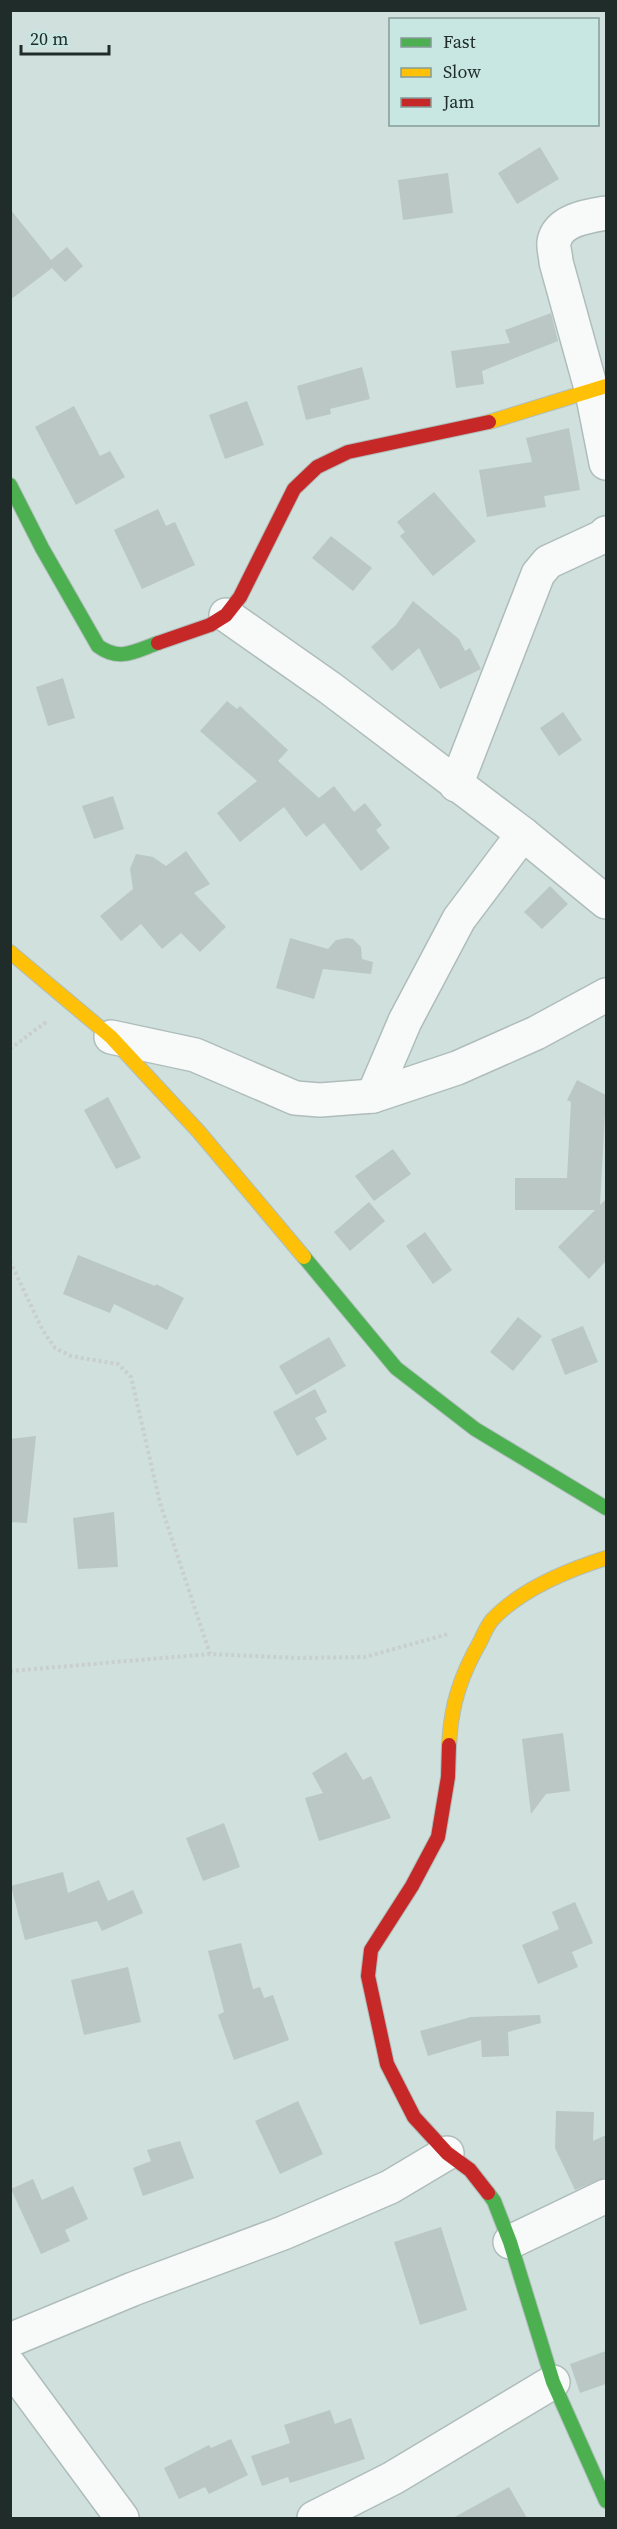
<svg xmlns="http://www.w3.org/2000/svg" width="617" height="2529" font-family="'Source Serif 4',serif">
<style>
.building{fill:#bac7c5}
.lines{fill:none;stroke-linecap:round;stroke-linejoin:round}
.street-casing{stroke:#afbdba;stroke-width:36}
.fast-casing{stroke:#afbdba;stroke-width:16}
.slow-casing{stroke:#afbdba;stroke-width:16}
.jam-casing{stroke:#afbdba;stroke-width:16}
.path{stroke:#c9cece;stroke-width:4;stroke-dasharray:3 3;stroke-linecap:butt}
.street{stroke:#f8fafa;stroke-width:33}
.fast{stroke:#4caf50;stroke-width:14}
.slow{stroke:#ffc107;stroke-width:14}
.jam{stroke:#c62828;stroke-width:14}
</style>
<rect width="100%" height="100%" fill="#cfe0dd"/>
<g class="building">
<polygon points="540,147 559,179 517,204 498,173"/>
<polygon points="448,173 453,213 403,220 398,180"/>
<polygon points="10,209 51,260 67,247 83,266 65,282 52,268 10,300"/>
<polygon points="551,313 558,341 482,371 484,384 456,388 451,351 510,343 505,330"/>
<polygon points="362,367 370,399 330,409 331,414 306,420 297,386"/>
<polygon points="247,401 264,445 225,459 209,415"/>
<polygon points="74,406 100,456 110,451 125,477 76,505 35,427"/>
<polygon points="569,428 580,490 544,496 546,507 487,517 479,470 532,462 526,438"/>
<polygon points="434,492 476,541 433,576 400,536 405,532 397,522"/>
<polygon points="158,509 166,526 175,522 195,565 142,589 114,530"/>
<polygon points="331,536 372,568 353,591 312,558"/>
<polygon points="413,601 459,639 465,651 470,648 481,669 440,689 419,648 392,671 371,647 396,625"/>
<polygon points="63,678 75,718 48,726 36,687"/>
<polygon points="227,701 237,709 240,706 288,750 278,761 319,798 334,786 354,812 365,803 382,825 376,830 390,848 361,871 324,823 306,837 284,807 240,842 217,813 257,781 200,731"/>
<polygon points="563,712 582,740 559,756 540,728"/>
<polygon points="113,796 124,829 94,839 82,806"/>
<polygon points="186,851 210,884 194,893 226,927 200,952 181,933 162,949 141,924 121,941 100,916 133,889 130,869 136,854 153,857 166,866"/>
<polygon points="550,886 568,904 542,929 524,912"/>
<polygon points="290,938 328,949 336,940 347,938 353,939 361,947 362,959 373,962 371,974 323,969 314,999 276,988"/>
<polygon points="577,1080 606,1095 600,1205 606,1199 606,1261 589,1279 558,1247 595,1210 515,1210 515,1178 567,1178 571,1102 567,1100"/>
<polygon points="108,1097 141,1158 116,1169 84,1110"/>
<polygon points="393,1149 411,1174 374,1201 355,1176"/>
<polygon points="369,1202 385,1221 350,1251 334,1232"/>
<polygon points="425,1232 452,1270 433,1284 406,1246"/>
<polygon points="78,1255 155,1286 156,1284 184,1298 167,1330 114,1304 110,1313 63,1294"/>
<polygon points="518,1317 542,1336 513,1371 490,1352"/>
<polygon points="583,1326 598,1362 565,1375 551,1339"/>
<polygon points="329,1337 346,1366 296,1395 279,1366"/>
<polygon points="315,1389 327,1412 315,1418 327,1439 297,1456 273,1412"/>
<polygon points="36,1436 27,1523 10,1522 10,1439"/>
<polygon points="114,1512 118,1567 78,1569 73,1518"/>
<polygon points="563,1733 570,1791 546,1794 531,1814 522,1739"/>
<polygon points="346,1752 363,1780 371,1776 391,1818 319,1841 305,1798 323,1793 312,1773"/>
<polygon points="224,1823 240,1867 203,1881 186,1838"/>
<polygon points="63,1872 68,1893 99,1880 108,1901 133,1890 143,1913 102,1931 97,1921 25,1940 11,1886"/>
<polygon points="575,1902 593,1943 572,1952 578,1967 538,1984 522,1945 559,1929 552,1912"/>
<polygon points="241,1943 253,1989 260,1987 264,1998 273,1995 289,2040 234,2060 218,2015 224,2012 208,1951"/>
<polygon points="128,1967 141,2022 84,2035 71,1980"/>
<polygon points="540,2015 541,2023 508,2032 509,2056 482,2057 481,2040 428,2056 420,2031 471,2017"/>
<polygon points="298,2101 323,2154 280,2174 255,2121"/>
<polygon points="556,2111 594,2112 593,2141 606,2135 606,2177 575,2190 555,2148"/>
<polygon points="180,2141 194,2178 143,2196 133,2168 151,2161 147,2150"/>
<polygon points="33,2179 42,2200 73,2186 88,2219 65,2230 70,2241 41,2254 11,2189"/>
<polygon points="441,2227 467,2310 420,2325 394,2242"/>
<polygon points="606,2351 606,2384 580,2393 570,2364"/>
<polygon points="330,2410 335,2424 351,2418 365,2459 290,2483 288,2477 262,2486 251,2456 290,2443 284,2425"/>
<polygon points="231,2439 248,2475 209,2494 205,2487 179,2499 164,2468 209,2445 211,2448"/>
<polygon points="509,2487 527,2518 453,2518"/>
</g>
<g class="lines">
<defs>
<g id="street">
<path d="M 606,213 C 588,216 558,220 554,242 C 553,248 556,256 556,262 L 592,392 L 606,463"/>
<polyline points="226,615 330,688 523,834 606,902"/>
<polyline points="456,785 538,574 548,562 602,537 606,533"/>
<polyline points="111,1037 195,1055 295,1098 320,1100 373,1096 457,1068 536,1033 606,995"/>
<polyline points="373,1096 405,1021 459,919 523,834"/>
<polyline points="510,2242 606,2196"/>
<polyline points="10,2340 133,2289 283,2233 390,2187 447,2153"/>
<polyline points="10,2366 122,2518"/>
<polyline points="314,2518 393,2478 553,2382"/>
</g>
<g id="fast">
<path d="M 10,485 L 42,548 L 98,646 C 120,662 135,651 158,643"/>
<polyline points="304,1257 396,1368 475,1429 606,1508"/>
<polyline points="488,2193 494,2201 510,2242 553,2382 606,2501"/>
</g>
<g id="slow">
<polyline points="489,422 606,386"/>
<polyline points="10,952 111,1037 199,1132 304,1257"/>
<path d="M 449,1745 C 451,1704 461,1675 481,1640 C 484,1633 488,1625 492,1620 C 520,1590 568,1570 606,1558"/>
</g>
<g id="jam">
<polyline points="158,643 210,625 226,615 240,597 294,489 317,467 348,452 489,422"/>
<polyline points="449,1745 448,1777 438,1837 412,1886 371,1950 368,1976 387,2064 414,2117 447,2153 470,2170 488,2193"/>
</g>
</defs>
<use href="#street" class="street-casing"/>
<use href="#fast" class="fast-casing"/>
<use href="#slow" class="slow-casing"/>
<use href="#jam" class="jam-casing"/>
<g class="path">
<polyline points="10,1049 46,1022"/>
<polyline points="10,1261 42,1329 55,1348 71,1356 118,1364 131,1377 160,1503 210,1654"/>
<polyline points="10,1671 210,1654 297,1658 365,1657 448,1634"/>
</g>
<use href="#street" class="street"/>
<use href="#fast" class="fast"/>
<use href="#slow" class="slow"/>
<use href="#jam" class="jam"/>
</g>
<rect width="617" height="2529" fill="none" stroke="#202c2a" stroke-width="24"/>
<rect x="389" y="18" width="210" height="108" fill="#c8e7e2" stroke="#859c98" stroke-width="1.5"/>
<rect x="401" y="38" width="30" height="9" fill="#4caf50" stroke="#859c98" stroke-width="1.5"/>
<text x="443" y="48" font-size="18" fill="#202c2a">Fast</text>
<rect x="401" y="68" width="30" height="9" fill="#ffc107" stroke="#859c98" stroke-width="1.5"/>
<text x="443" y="78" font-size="18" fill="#202c2a">Slow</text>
<rect x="401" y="98" width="30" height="9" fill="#c62828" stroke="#859c98" stroke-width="1.5"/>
<text x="443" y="108" font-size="18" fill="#202c2a">Jam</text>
<path d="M21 45v9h88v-9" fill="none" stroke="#202c2a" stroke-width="3"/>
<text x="30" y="45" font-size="18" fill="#202c2a" stroke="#c8e7e2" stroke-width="4.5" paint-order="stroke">20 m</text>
</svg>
